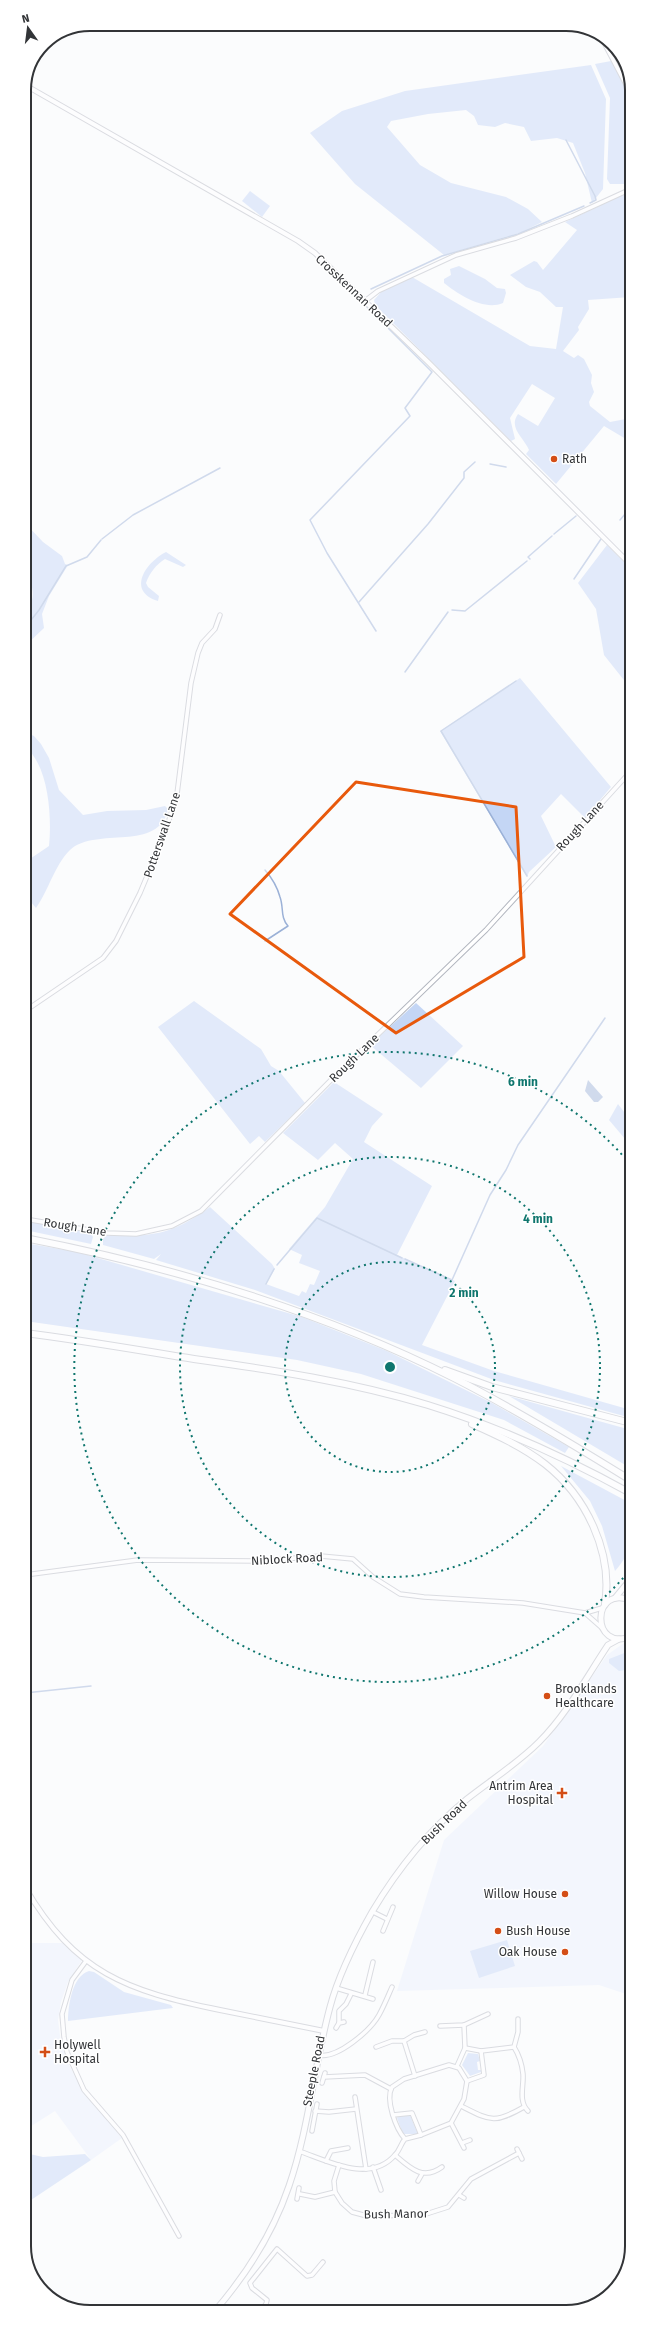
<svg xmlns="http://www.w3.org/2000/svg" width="656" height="2336" font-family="'Fira Sans',sans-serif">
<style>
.built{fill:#e9f0fd}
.green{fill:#c4d6f5}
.water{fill:#9bb1d7}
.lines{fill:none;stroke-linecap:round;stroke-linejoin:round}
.stream{stroke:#9bb1d7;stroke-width:1.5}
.minor-casing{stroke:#b2b6bf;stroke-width:5.5}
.tertiary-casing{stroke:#b2b6bf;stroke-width:6}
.secondary-casing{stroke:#b2b6bf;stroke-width:7}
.motorway-casing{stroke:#b2b6bf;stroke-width:8}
.minor{stroke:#fff;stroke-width:3.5}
.tertiary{stroke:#fff;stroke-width:4}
.secondary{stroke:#fff;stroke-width:5}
.motorway{stroke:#fff;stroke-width:6}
.marked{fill:none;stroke:#e8590c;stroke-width:3;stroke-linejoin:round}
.ring{fill:none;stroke:#0f766e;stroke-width:2;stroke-dasharray:2 4}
.poi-dot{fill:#d44e16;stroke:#fff;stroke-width:1.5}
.labels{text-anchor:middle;stroke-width:3;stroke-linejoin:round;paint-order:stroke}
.street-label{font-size:12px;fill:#323437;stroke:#fff}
.poi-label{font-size:12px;fill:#323437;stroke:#fff;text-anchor:start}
.rim{fill:none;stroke:#323437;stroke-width:2}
.centre{fill:#0f766e;stroke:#fff;stroke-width:2}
.ring-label{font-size:12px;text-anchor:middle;font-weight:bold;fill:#0f766e;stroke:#fff;stroke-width:3;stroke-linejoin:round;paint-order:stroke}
</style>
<rect width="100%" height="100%" fill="#fbfcfd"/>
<g class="built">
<polygon points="624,1643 632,1646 632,1996 599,1985 397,1991 444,1840 543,1746 607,1655"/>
<polygon points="25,1943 63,1943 82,1960 68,1982 61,2002 58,2020 61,2043 67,2061 83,2091 122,2138 91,2160 55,2111 25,2130"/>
</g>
<g class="green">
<polygon points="611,61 631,98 631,184 610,184 607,179 610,98 595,64"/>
<polygon points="591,65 606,99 603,189 592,203 585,173 573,143 557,138 531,141 524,127 505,123 495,127 478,125 474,116 466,110 428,114 391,121 387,127 420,165 451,183 506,197 528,209 542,222 522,232 444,255 355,184 310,133 342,111 405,91"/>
<polygon points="250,191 270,206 262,217 242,201"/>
<path d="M 631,191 L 631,297 L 588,300 L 589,309 L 578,327 L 579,330 L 563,351 L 574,358 L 578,355 L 584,359 L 592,375 L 591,383 L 594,392 L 589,402 L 590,406 L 610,422 L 631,418 L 631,442 L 604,426 L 556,484 L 526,454 L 529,450 C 524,438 508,428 518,414 L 538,426 L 555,398 L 532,384 L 510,418 L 515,439 L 511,441 L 375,305 L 374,300 L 382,291 L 412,277 L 530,346 L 556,349 L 563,307 L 556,307 L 540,292 L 526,287 L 510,275 L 534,261 L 537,262 L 543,270 L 577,230 L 565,222 Z"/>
<path d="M 459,266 L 485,279 L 497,288 L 505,289 L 506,293 L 503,303 C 484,311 459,295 444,283 L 444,279 L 451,275 L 450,269 Z"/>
<path d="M 24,522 L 43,542 L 62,556 L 65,564 L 68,565 L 49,596 L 42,614 L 44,628 L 24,647 L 24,614 C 39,597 31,587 27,567 L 24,567 Z"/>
<polygon points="607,545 631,569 631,689 604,655 596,609 578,583"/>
<path d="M 166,552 L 186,565 L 183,567 L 165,559 C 156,565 150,572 146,583 L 148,587 L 159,596 L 158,601 C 126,591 146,562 166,552 Z"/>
<polygon points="520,678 611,787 585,818 561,794 541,816 556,847 529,872 527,877 440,731"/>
<path d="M 24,732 L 34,736 L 41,744 L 49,758 L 59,790 L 83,815 L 107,811 L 146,810 L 165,806 L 168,809 C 159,853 96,826 70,850 C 54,866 49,890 36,908 L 25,895 L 24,863 L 49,846 C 52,818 49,764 24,746 Z"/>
<polygon points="194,1001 261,1049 271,1066 279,1071 305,1103 265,1142 259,1136 250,1144 158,1027"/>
<polygon points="416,1003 463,1046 421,1088 370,1045"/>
<path d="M 334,1082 L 383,1114 L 372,1126 L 364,1142 L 432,1186 L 397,1255 L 455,1281 L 422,1345 L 494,1371 L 631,1410 L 631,1418 L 494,1380 L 255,1290 L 156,1260 L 161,1254 L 154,1259 L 103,1245 L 103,1239 L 107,1235 C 153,1237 171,1235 210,1207 L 272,1264 L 275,1269 L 266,1284 L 299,1296 L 302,1291 L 306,1293 L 310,1284 L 314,1285 L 320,1271 L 299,1263 L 302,1255 L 289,1249 L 325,1207 L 353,1159 L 335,1143 L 318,1160 L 283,1133 Z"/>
<polygon points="618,1104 631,1121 631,1146 609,1120"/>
<polygon points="25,1220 91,1233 93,1237 91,1244 25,1230"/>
<polygon points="25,1243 77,1252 302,1317 387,1351 492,1403 569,1447 565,1453 504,1420 361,1374 297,1360 25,1321"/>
<polygon points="509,1396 631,1430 632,1469"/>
<path d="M 561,1466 L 632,1504 C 632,1532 635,1549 615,1571 L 602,1526 L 590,1501 Z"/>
<polygon points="632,1650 632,1669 619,1671 609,1663 609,1659"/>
<polygon points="507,1940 515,1966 479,1978 470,1951"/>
<path d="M 89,1971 L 94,1972 L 124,1992 L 171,2005 L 173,2008 L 68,2021 C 68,2006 72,1976 89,1971 Z"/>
<polygon points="468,2053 478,2054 480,2061 477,2062 478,2070 481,2070 481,2072 470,2076 462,2065"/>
<polygon points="410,2115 418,2134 403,2134 397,2118 398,2116"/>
<polygon points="25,2153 43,2157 85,2154 91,2160 25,2204"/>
</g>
<polygon class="water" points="588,1080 603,1097 598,1102 594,1102 585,1091"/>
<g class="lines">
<g class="stream">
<polyline points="566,140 595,196 596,200 590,203"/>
<polyline points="371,289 442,256 518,234 584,206"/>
<polyline points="363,303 432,372 405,408 410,416 310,520 327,553 376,631"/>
<polyline points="490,464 506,467"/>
<polyline points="620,520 631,507"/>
<polyline points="554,534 576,516"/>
<polyline points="102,539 133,515 220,468"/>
<polyline points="530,559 528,557 552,536"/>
<polyline points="574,579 601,539"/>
<polyline points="359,602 428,524 464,478 464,472 475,462"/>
<polyline points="452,610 465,611 527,561"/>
<polyline points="24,629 39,610 66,566 87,557 101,540"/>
<polyline points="405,672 448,612"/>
<polyline points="516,681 441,731 527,876"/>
<path d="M 265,941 L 288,926 C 280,917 284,908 280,897 C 277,886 272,878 265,870"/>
<polyline points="405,1259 452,1280 490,1195 506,1170 518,1145 605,1018"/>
<polyline points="277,1265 317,1218 402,1258"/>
<polyline points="266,1284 274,1269"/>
<polyline points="25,1693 91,1686"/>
</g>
<defs>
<g id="minor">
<polyline points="601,37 631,94"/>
<polyline points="365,301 378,291 456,255 516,238 572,216 631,189"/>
<polyline points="25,1011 103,958 116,941 140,893 165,833 177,794 191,683 198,653 202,643 215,629 220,615"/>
<polyline points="25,1219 107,1233 136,1234 172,1226 201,1211 335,1076 486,930 631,771"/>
<polyline points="25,1575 138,1560 259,1561 321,1556 353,1559 373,1577 400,1594 424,1597 523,1603 585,1613 602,1608"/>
<polyline points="585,1613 602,1628"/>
<polyline points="373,1912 387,1919"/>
<polyline points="383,1931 393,1907"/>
<polyline points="86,1961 72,1980 62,2014 64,2037 67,2052 84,2090 123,2135 179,2236"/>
<polyline points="336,1988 373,1999"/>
<polyline points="365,1995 373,1962"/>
<polyline points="339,2023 339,2011 346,2004 351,1994"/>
<polyline points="440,2026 464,2025 488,2014"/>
<polyline points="336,2028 339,2023 344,2022"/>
<polyline points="404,2041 415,2076"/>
<polyline points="376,2047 392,2041 404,2041 414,2035 425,2032"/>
<path d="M 514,2047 C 519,2055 522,2064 523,2074 C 524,2086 518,2101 528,2111"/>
<polyline points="465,2048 481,2051 514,2047 518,2032 518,2019"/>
<path d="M 319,2055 C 337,2059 370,2031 379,2015 C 384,2006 388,1996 392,1987"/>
<polyline points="457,2066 465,2048 464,2025"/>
<polyline points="324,2077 365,2075 391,2089"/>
<polyline points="467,2081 484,2075 481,2051"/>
<polyline points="322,2083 325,2073"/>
<polyline points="355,2097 366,2169"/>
<path d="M 461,2106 C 491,2121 494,2124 524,2107"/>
<polyline points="315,2111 329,2112 356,2109"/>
<polyline points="393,2115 412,2113 421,2135"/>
<polyline points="451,2123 464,2148"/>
<polyline points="312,2131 317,2104"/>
<polyline points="462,2143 470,2140"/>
<polyline points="517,2149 522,2159"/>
<path d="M 299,2151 C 328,2161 370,2184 395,2155 C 400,2150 401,2143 405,2139 L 421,2135 L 451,2123 L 464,2099 L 467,2081 L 459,2068 L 449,2065 L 404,2079 L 392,2087 C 385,2100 396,2129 405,2139"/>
<path d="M 395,2155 C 410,2168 423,2181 442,2167"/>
<polyline points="326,2161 331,2151 348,2148"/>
<polyline points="339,2165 334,2181 335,2192 342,2203 352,2212 367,2216 423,2215 448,2207 471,2179 519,2153"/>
<polyline points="373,2167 381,2190"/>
<polyline points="418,2181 422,2174"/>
<polyline points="300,2194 315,2197 335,2192"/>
<polyline points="459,2195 464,2198"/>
<polyline points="297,2199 299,2188"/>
<polyline points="260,2311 266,2304 267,2300 252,2288 250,2283 277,2249 307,2276 312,2275 323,2262"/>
<polyline points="224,2312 227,2309"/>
</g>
<g id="tertiary">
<polyline points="25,85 298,241 315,253 428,362 631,565"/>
<path d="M 25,1887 C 75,1973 127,1991 220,2010 C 254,2017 289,2024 324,2031"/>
</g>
<g id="secondary">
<polyline points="629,1581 632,1599"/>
<polyline points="615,1598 629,1581 632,1570"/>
<path d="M 632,1601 C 591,1582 590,1654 632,1636"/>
<path d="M 214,2312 C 247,2274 273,2233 289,2186 C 309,2128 314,2066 330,2007 C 339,1973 355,1942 372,1912 C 397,1870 429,1830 467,1799 C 491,1780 517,1764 539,1742 C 567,1714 586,1678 608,1645 L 619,1639"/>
</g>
<g id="motorway">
<path d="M 25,1238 C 173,1267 319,1310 454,1378 C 515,1409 574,1445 632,1481"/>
<path d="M 25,1333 C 81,1340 138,1350 194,1359 C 273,1370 352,1382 428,1405 C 499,1427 567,1458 632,1494"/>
<polyline points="445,1370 492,1387 631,1423"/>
<path d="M 472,1424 C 497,1435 523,1447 545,1464 C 586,1496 613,1552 605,1604"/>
</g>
</defs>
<use href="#minor" class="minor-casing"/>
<use href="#tertiary" class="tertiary-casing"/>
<use href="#secondary" class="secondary-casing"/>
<use href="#motorway" class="motorway-casing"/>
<use href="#minor" class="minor"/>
<use href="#tertiary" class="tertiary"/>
<use href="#secondary" class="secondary"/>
<use href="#motorway" class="motorway"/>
</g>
<path d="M0 0H656V2336H0ZM 356,782 L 516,807 L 524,957 L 396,1033 L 230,914 Z" fill="#fbfcfd" fill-opacity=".55" fill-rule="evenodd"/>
<path class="marked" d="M 356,782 L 516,807 L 524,957 L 396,1033 L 230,914 Z"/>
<g class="ring">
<circle cx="390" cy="1367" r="105"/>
<circle cx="390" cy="1367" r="210"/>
<path d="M631 1569A315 315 0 1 1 631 1165"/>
</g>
<g class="poi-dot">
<circle cx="554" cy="459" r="4"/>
<circle cx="547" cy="1696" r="4"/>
<path d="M560 1787h4v4h4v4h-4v4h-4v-4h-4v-4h4z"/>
<circle cx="565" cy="1894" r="4"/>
<circle cx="498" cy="1931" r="4"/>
<circle cx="565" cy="1952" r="4"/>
<path d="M43 2046h4v4h4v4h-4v4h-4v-4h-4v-4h4z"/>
</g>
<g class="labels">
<g class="street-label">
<text transform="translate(354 291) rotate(43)" y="4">Crosskennan Road</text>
<text transform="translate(580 826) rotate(-47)" y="4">Rough Lane</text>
<text transform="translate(162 835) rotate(-71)" y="4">Potterswall Lane</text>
<text transform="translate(354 1058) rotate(-44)" y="4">Rough Lane</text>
<text transform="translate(75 1227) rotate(9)" y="4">Rough Lane</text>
<text transform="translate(287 1559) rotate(-3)" y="4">Niblock Road</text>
<text transform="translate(444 1822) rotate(-44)" y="4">Bush Road</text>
<text transform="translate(314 2071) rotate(-79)" y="4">Steeple Road</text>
<text transform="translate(396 2214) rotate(-1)" y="4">Bush Manor</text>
</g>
<g class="poi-label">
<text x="562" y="463">Rath</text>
<text x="555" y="1693">Brooklands<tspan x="555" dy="14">Healthcare</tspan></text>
<text x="553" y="1790" text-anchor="end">Antrim Area<tspan x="553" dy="14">Hospital</tspan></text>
<text x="557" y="1898" text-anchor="end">Willow House</text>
<text x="506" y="1935">Bush House</text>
<text x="557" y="1956" text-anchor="end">Oak House</text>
<text x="54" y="2049">Holywell<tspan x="54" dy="14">Hospital</tspan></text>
</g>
</g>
<path d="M0 0H656V2336H0ZM90 31H566A59 59 0 0 1 625 90V2246A59 59 0 0 1 566 2305H90A59 59 0 0 1 31 2246V90A59 59 0 0 1 90 31Z" fill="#fff" fill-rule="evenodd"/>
<path class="rim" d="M90 31H566A59 59 0 0 1 625 90V2246A59 59 0 0 1 566 2305H90A59 59 0 0 1 31 2246V90A59 59 0 0 1 90 31Z"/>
<circle cx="390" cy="1367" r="6" class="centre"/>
<g class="ring-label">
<text x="523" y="1086">6 min</text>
<text x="538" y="1223">4 min</text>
<text x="464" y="1297">2 min</text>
</g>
<g transform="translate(28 28) rotate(346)" stroke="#ffffff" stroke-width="3" paint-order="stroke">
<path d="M0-3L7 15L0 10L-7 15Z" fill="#323437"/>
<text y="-6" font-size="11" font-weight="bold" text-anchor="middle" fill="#323437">N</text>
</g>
</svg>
